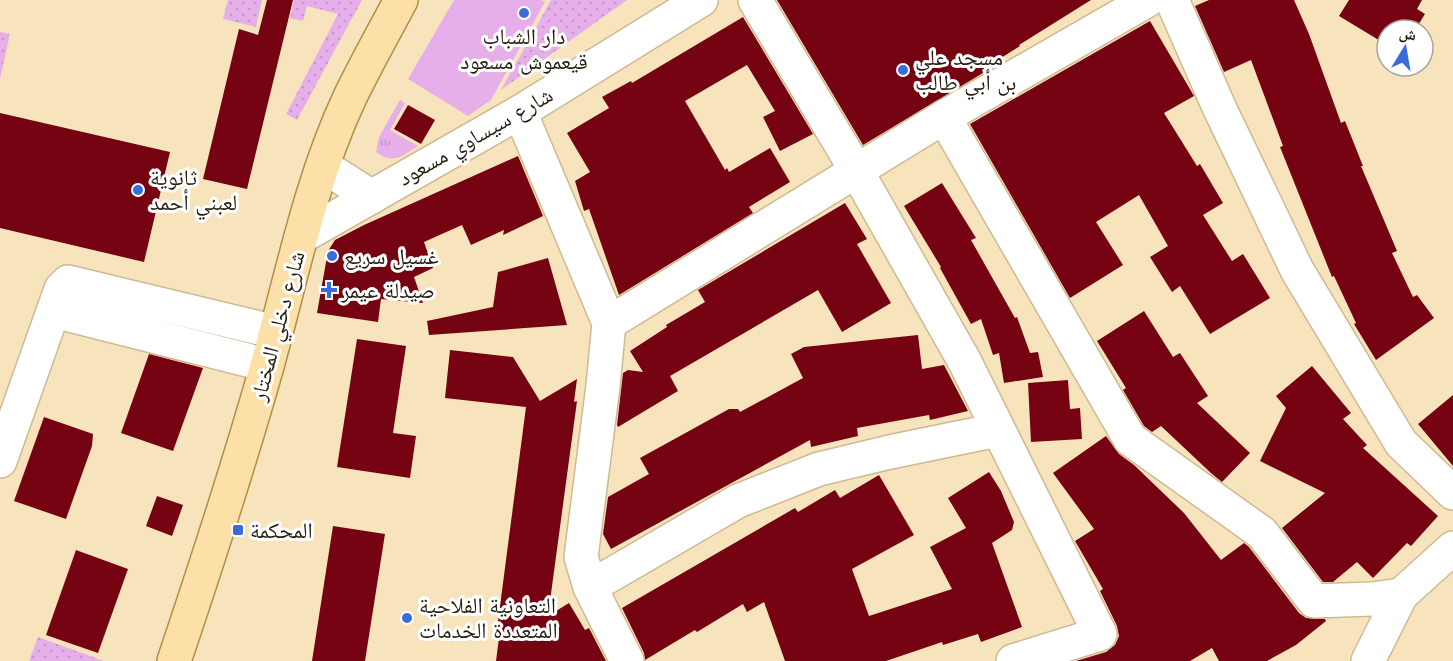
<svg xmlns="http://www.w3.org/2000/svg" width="1453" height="661" font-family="Jost,'Noto Naskh Arabic',sans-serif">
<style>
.grass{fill:url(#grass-tufts)}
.park{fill:#e6afea}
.garden{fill:url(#garden-dots)}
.building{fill:#750311}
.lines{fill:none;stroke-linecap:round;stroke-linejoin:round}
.minor-casing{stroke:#cdba93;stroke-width:36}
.major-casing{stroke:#af8f4b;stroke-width:36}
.minor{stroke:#fff;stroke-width:33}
.major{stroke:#fce0a7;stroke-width:33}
.poi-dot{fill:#3b6adb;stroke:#fff;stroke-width:2}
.labels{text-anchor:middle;stroke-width:6;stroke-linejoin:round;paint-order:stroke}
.poi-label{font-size:22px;fill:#251e0f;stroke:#fff;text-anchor:start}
.street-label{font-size:22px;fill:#251e0f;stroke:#fff}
</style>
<defs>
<pattern id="grass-tufts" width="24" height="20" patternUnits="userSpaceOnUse" patternTransform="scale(1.5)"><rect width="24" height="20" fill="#e6afea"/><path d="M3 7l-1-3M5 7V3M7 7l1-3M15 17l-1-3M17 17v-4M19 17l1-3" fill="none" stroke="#c596c8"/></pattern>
<pattern id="garden-dots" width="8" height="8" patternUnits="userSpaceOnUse" patternTransform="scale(1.5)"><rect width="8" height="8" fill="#e6afea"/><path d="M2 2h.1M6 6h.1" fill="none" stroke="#c596c8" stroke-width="1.8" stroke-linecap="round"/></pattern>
</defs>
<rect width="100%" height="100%" fill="#f8e4bc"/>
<path class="grass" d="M 400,100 L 405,103 L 390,130 L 418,146 C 401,156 394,165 376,152 L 379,137 Z"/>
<polygon class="park" points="454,0 541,0 545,2 491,100 468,116 408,79"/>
<g class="garden">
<polygon points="228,0 262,0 256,27 223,19"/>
<polygon points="294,0 362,0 297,120 286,114 338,14 307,6 303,21 290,18"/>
<polygon points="551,0 627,0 501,90"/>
<polygon points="0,32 10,34 0,79"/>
<polygon points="38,637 104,661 29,661"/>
</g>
<g class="building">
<polygon points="267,0 293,0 247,189 203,179 239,29 258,35"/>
<polygon points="777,0 1091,0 1019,45 1020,46 982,70 983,73 863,145"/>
<polygon points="1209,0 1294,0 1309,34 1341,123 1345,121 1363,166 1361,166 1397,251 1392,253 1413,297 1417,295 1434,318 1376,360 1354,324 1356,323 1334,276 1332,277 1280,147 1283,146 1251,60 1224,72 1195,6"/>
<polygon points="1349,0 1422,0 1417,9 1425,14 1415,30 1387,30 1387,45 1339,16"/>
<polygon points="743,17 813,134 780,151 763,117 775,111 747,65 685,101 725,170 727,168 729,172 770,148 790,182 749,207 753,213 619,295 589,209 584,211 575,181 590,172 567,133 609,108 602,97 631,81 632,83"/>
<polygon points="1150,21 1194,96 1164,113 1197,166 1200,164 1223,203 1203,215 1232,261 1243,254 1270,298 1210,334 1180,286 1172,292 1150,257 1168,246 1139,195 1096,222 1123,265 1070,298 970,124"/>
<polygon points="408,105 435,120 421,144 394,129"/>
<polygon points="0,113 170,152 144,262 0,228"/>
<polygon points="518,156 543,216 503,235 504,230 471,245 462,225 424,242 433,268 414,277 423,303 381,299 378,322 317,313 328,251 335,240 364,225"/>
<polygon points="942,183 976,238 971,240 1015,318 1017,317 1030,353 1038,352 1043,377 1004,383 999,353 993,355 981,319 971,324 940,268 941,267 904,206"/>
<polygon points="845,203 867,239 857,244 891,303 842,332 818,290 670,376 678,391 618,427 617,425 623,373 628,370 643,372 630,351 667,327 666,325 705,302 698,290"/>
<polygon points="548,258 567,325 429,335 427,321 493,307 498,272"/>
<polygon points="1144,311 1173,357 1180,353 1208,396 1197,403 1250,453 1222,482 1212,474 1161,426 1152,432 1144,426 1123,390 1126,388 1097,341"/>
<polygon points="918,335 922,369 944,365 968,411 930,420 929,415 857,428 858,436 811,447 810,440 611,549 603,534 608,497 649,474 640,458 729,409 738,409 740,412 803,378 791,354 804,347"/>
<polygon points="357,339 406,346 393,433 416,436 410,478 337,467"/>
<polygon points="450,350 513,357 540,401 577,379 574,402 577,401 548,616 569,603 585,630 589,628 606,661 496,661 500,630 497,629 526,407 445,398"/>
<polygon points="149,354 203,368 173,451 121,433"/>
<polygon points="1312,366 1351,413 1343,419 1367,445 1363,448 1438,516 1411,546 1407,543 1373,578 1357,562 1333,582 1323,582 1282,528 1325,493 1260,461 1286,408 1276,396"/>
<polygon points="1068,380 1070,409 1080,408 1082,439 1031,442 1028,383"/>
<polygon points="1453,395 1453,466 1418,424"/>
<polygon points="44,417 93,434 92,446 66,519 14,501"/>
<polygon points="1106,436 1119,454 1134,465 1184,513 1221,560 1244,543 1249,547 1299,613 1306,618 1325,619 1326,621 1296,645 1267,661 1219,661 1212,648 1190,661 1076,661 1106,652 1115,645 1119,636 1117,626 1100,591 1103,589 1075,541 1094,529 1053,473"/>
<polygon points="989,472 1001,491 1014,522 1012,530 992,543 1022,627 981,642 978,634 943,645 942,642 886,661 785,661 764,602 747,612 743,604 697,632 695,630 645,660 644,653 622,608 795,508 798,512 835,490 840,498 879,475 914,535 852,569 869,616 952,589 930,547 966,528 948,498"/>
<polygon points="157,496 183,505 172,536 146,526"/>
<polygon points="333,526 385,534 365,661 312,661"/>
<polygon points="76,550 128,569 98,653 46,635"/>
</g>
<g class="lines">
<defs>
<g id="minor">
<polyline points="755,0 856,170 965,362 1100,634 1013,661"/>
<polyline points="1172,0 1219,107 1297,270 1401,443 1453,493"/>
<polyline points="520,112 609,323 603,386 581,557 590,587 627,661"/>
<polyline points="944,117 1130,439 1262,533 1314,601 1372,599 1401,595"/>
<polyline points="323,166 372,197"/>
<polyline points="301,237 520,112 701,0"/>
<polyline points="54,311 267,365"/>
<polyline points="609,323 944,117 1148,0"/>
<polyline points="0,461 61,289 68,282 276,332"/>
<polyline points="590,587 738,501 819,469 890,452 997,430"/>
<polyline points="1368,661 1401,595 1453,548"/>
</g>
<path id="major" d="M 174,661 C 207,563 239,465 267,366 C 292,276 310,182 350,97 C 366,64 384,32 401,0"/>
</defs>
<use href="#minor" class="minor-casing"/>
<use href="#major" class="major-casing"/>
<use href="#minor" class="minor"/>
<use href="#major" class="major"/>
</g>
<g class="poi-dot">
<circle cx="524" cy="13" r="6"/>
<circle cx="903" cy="70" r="6"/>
<circle cx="138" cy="190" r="6"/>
<circle cx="332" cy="256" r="6"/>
<path d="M326 281h6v6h6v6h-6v6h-6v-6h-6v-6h6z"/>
<rect x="232" y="524" width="12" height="12" rx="3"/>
<circle cx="407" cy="618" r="6"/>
</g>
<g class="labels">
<g class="poi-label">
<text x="524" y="44" text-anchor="middle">دار الشباب<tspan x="524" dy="25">قيعموش مسعود</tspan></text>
<text x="915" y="65">مسجد علي<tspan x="915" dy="25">بن أبي طالب</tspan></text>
<text x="150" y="185">ثانوية<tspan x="150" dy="25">لعبني أحمد</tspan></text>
<text x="344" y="264">غسيل سريع</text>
<text x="341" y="298">صيدلة عيمر</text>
<text x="250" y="538">المحكمة</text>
<text x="419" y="613">التعاونية الفلاحية<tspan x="419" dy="25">المتعددة الخدمات</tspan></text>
</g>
<g class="street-label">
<text transform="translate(475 136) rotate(-30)" y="8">شارع سيساوي مسعود</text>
<text transform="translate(277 326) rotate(-75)" y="8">شارع دخلي المختار</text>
</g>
</g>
<g transform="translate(1405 48) rotate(11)"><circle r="28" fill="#ffffff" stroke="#a8a59f" stroke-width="1.5"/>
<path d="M0-4.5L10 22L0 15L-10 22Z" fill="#3b6adb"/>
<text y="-9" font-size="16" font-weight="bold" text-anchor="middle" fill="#251e0f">ش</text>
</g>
</svg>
